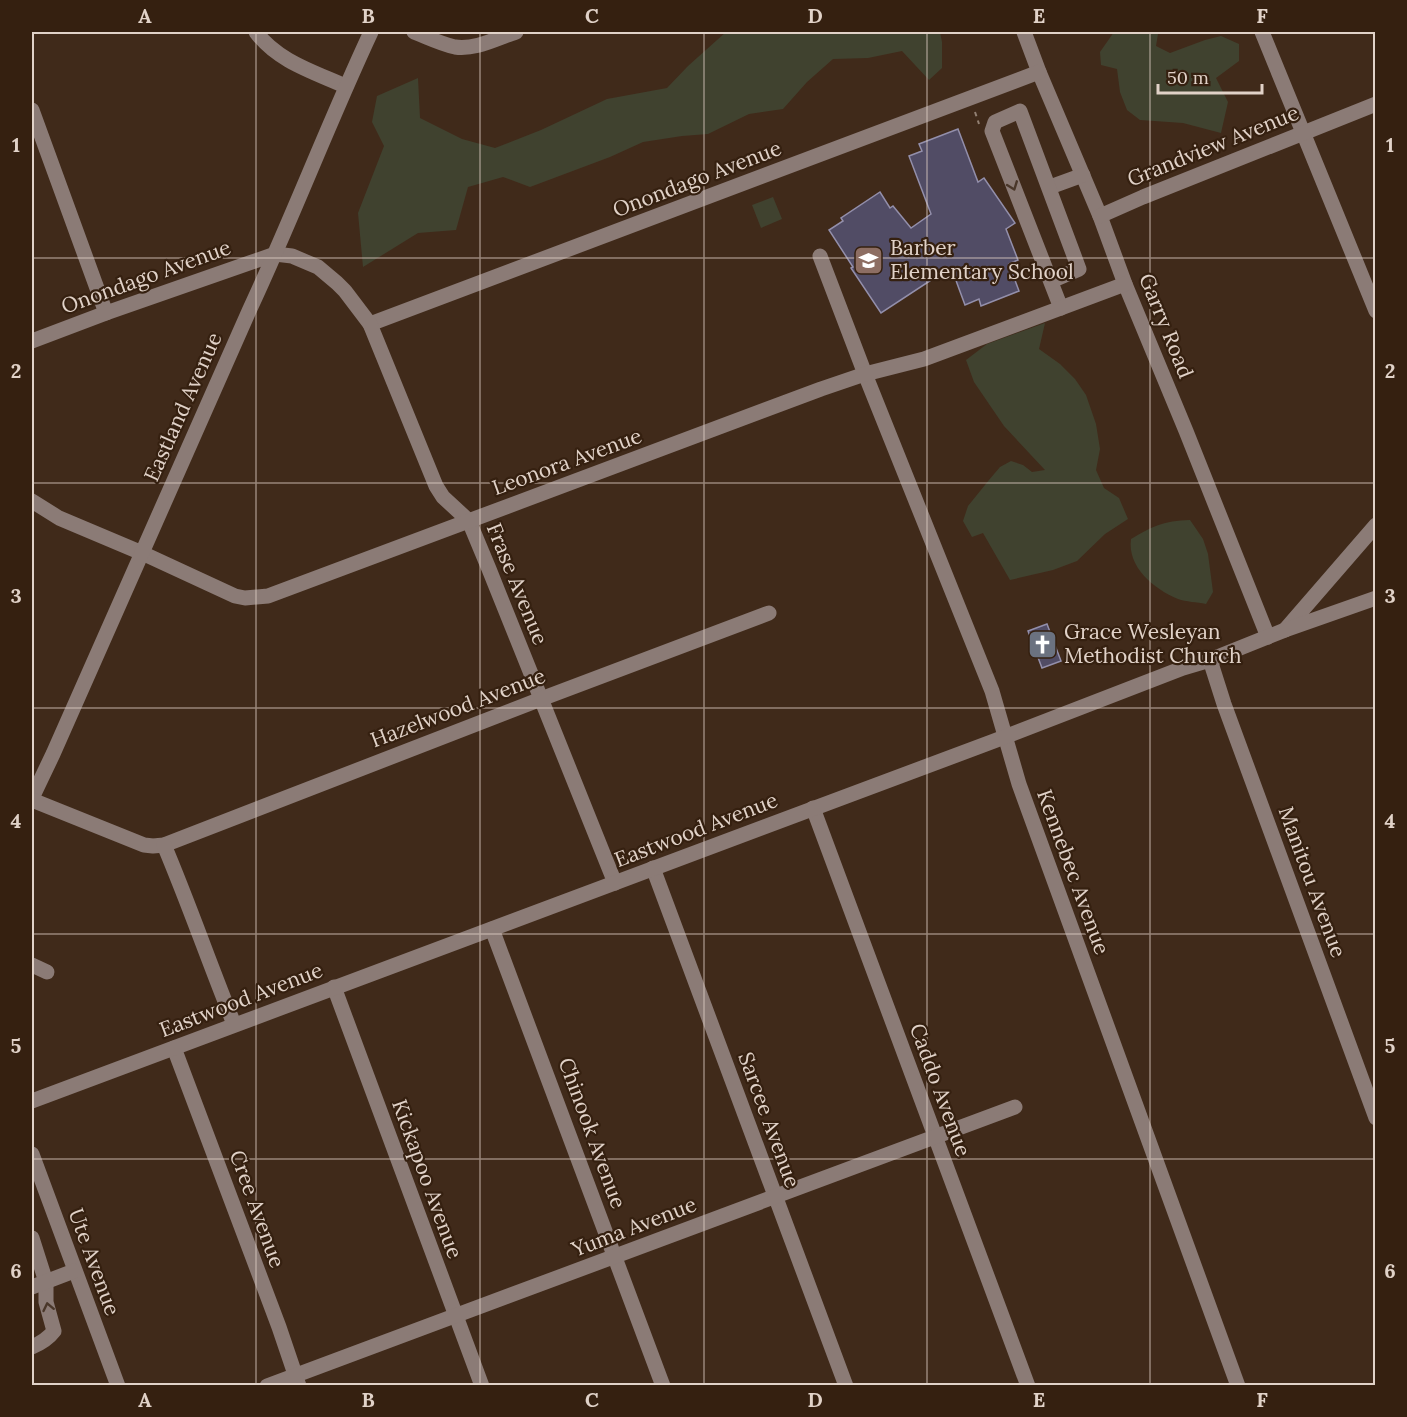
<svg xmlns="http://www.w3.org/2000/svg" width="1407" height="1417" font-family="Lora,serif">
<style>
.green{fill:#40422f}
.building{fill:#514c65;stroke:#938fab;stroke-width:1.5}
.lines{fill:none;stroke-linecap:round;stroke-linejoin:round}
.path{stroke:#928073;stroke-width:2;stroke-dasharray:4.5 4.5;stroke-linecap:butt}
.minor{stroke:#8b7b76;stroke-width:15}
.oneway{stroke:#4a372a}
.grid{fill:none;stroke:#e1d2c8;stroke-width:1.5;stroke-opacity:0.55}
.labels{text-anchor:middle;stroke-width:4.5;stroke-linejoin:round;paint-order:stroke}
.street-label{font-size:21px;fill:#e1d2c8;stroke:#352010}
.poi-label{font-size:21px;fill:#e1d2c8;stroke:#352010;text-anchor:start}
.neatline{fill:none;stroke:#e1d2c8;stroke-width:2}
.grid-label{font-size:20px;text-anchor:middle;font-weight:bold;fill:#e1d2c8}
</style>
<rect width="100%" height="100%" fill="#402a1a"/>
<g class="green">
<polygon points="726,32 940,32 942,42 942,68 929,80 902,51 868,58 833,59 807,82 783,109 749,114 708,134 682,136 643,142 610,157 530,187 503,177 468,187 456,230 418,233 363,267 358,213 384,146 372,122 377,96 418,78 420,118 462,139 495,148 541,130 607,99 667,88 688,66"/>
<polygon points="1114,32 1161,32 1158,34 1156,46 1170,53 1205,40 1221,36 1239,44 1239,61 1216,78 1228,102 1221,133 1183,123 1140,120 1127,110 1120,92 1117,69 1101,65 1100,52"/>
<polygon points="773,197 782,219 761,228 752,205"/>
<polygon points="1045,323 1039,349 1060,364 1075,379 1086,395 1096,424 1100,449 1096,470 1104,488 1119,498 1128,519 1105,534 1077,561 1053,570 1010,580 983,533 972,537 963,521 968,506 989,480 1000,467 1011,461 1023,465 1032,472 1045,470 1004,426 974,382 966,360 987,344"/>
<path d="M 1190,520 L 1203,539 L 1208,554 L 1213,592 L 1206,604 C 1197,602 1186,602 1178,599 C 1154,589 1127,567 1131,539 C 1153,526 1163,521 1190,520 Z"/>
</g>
<g class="building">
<polygon points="958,129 978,182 984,178 1015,223 1006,229 1018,260 1009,264 1019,291 981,306 979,299 965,305 951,267 881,313 851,268 853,267 829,230 843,221 841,218 880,192 890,208 893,206 911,228 931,214 909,156 922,151 919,144"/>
<polygon points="1047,624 1061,661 1042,668 1028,631"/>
</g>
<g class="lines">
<polyline class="path" points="975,112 979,124"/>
<g class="minor">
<path d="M 256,32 C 277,61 314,72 345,86"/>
<path d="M 414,32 C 427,37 441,44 455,47 C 476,50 497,38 516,32"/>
<polyline points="1024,32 1039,72 1100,216 1125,284 1186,431 1268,637"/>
<polyline points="1262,32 1376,311"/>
<polyline points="32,110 106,313"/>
<polyline points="1050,187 1083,175"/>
<polyline points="1100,216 1143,197 1376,104"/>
<polyline points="820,256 865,374 992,691 1019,784 1238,1386"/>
<polyline points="1051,281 1079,269 1020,111 995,122 992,131 1061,308"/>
<polyline points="370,324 1039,72"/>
<polyline points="32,341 106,313 275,254 292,256 318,267 337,283 345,291 370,324 436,486 443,497 469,521 489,569 615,883"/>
<polyline points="32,501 59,518 142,553 235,596 245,598 268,596 821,389 865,374 924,359 1125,284"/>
<polyline points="1285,630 1376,525"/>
<polyline points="1210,660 1224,704 1376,1118"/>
<path d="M 32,798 L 53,754 L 249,311 C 292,219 328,124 371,32"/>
<polyline points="32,800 144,845 153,846 164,845 541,699 769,613"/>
<polyline points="813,808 1028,1386"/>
<path d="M 164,845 C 189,904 210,965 234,1024"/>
<polyline points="653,868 846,1386"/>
<polyline points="492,929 663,1386"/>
<polyline points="32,965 47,972"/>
<polyline points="334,987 482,1386"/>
<polyline points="174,1048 279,1327 299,1386"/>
<polyline points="32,1101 994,741 1183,668 1210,660 1285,630 1376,598"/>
<polyline points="32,1154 118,1386"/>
<path d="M 32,1238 L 46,1282 L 46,1302 L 54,1331 C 48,1339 41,1343 32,1347"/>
<polyline points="32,1287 74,1271"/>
<polyline points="267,1386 1015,1107"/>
</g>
</g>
<defs><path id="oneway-chevron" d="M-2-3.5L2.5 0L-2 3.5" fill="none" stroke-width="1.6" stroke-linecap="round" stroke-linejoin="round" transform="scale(1.5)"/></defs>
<g class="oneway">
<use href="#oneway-chevron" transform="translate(1013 186) rotate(69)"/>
<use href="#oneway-chevron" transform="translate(48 1307) rotate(-102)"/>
</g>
<path class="grid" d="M 256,32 L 256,1386M 480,32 L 480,1386M 704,32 L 704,1386M 927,32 L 927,1386M 1150,32 L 1150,1386M 32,258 L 1376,258M 32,483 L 1376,483M 32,708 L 1376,708M 32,934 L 1376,934M 32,1159 L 1376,1159"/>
<defs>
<symbol id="school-square" viewBox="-11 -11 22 22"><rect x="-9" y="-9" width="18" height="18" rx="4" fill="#8d6e63" stroke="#352010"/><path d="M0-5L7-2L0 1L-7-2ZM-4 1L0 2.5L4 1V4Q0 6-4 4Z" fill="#fff"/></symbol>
<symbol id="church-square" viewBox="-11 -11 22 22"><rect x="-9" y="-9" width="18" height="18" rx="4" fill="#6b7280" stroke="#352010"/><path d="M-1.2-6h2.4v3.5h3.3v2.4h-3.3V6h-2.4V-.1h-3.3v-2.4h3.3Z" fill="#fff"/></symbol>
</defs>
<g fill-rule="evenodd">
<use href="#school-square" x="852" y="244" width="33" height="33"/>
<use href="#church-square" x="1026" y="628" width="33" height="33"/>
</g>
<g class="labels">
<g class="street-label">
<text transform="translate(1213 146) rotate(-22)" y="7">Grandview Avenue</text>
<text transform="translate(697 179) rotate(-21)" y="7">Onondago Avenue</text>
<text transform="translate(146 277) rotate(-20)" y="7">Onondago Avenue</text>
<text transform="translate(1166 326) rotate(68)" y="7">Garry Road</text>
<text transform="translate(183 407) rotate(-66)" y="7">Eastland Avenue</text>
<text transform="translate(567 462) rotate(-20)" y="7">Leonora Avenue</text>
<text transform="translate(517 584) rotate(68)" y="7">Frase Avenue</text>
<text transform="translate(458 708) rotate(-21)" y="7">Hazelwood Avenue</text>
<text transform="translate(696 830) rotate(-21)" y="7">Eastwood Avenue</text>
<text transform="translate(1073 872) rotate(70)" y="7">Kennebec Avenue</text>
<text transform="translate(1312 882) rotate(70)" y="7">Manitou Avenue</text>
<text transform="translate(241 1000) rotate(-21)" y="7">Eastwood Avenue</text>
<text transform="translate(940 1090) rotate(70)" y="7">Caddo Avenue</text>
<text transform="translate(769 1120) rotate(70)" y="7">Sarcee Avenue</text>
<text transform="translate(592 1133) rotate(70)" y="7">Chinook Avenue</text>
<text transform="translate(427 1179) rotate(70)" y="7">Kickapoo Avenue</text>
<text transform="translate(257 1209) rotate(70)" y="7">Cree Avenue</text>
<text transform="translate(634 1227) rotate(-21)" y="7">Yuma Avenue</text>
<text transform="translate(94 1262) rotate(70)" y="7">Ute Avenue</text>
</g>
<g class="poi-label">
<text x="890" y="255">Barber<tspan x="890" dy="24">Elementary School</tspan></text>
<text x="1064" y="639">Grace Wesleyan<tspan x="1064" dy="24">Methodist Church</tspan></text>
</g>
</g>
<rect width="1407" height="1417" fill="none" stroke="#352010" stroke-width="66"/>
<path d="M1158 84v9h104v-9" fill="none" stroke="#e1d2c8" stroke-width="3"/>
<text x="1167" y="84" font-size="18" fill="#e1d2c8" stroke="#352010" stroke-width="4.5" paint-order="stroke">50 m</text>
<rect x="33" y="33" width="1341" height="1351" class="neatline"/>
<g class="grid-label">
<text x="145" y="23">A</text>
<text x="368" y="23">B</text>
<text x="592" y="23">C</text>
<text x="815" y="23">D</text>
<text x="1039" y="23">E</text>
<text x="1262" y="23">F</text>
<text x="16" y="152">1</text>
<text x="1390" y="152">1</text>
<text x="16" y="378">2</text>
<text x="1390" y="378">2</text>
<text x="16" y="603">3</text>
<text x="1390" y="603">3</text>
<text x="16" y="828">4</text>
<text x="1390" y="828">4</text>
<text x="16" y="1053">5</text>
<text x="1390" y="1053">5</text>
<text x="16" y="1278">6</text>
<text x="1390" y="1278">6</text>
<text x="145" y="1407">A</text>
<text x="368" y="1407">B</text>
<text x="592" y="1407">C</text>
<text x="815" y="1407">D</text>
<text x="1039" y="1407">E</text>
<text x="1262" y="1407">F</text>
</g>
</svg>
